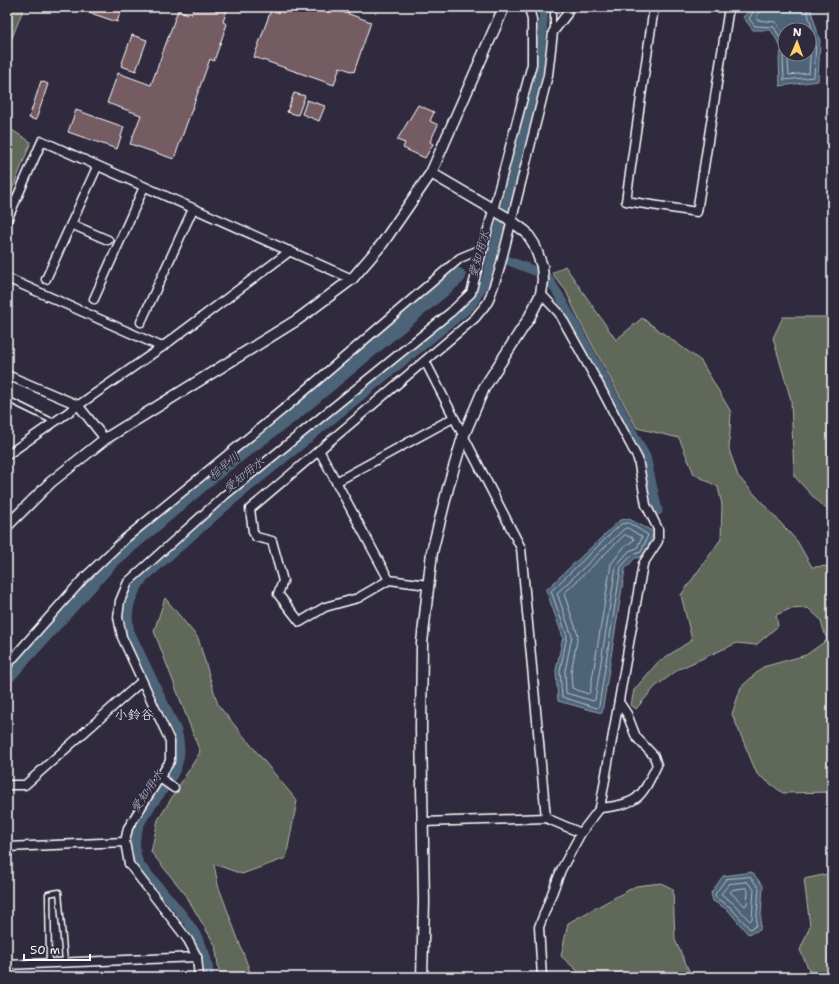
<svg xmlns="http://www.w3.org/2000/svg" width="839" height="984" font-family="'Shantell Sans','Klee One',sans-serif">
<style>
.green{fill:#61675a;stroke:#b0b3ac}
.water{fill:#4d6478;stroke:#94a2ae;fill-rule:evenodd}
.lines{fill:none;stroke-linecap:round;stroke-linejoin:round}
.shore{stroke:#b8c1c9;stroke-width:1}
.canal{stroke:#4d6478;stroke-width:9}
.river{stroke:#4d6478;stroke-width:16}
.building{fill:#745c64;stroke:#fff}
.service-casing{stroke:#fff;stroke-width:7}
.minor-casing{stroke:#fff;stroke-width:11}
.tertiary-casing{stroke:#fff;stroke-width:13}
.service{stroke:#2f2a3d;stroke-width:4}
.minor{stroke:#2f2a3d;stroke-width:8}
.tertiary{stroke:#2f2a3d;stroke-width:10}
.labels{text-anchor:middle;stroke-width:3;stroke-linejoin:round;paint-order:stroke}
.water-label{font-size:12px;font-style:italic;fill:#afb9c2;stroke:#2f2a3d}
.quarter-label{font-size:13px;fill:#fff;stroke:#2f2a3d}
</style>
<rect width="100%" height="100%" fill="#2f2a3d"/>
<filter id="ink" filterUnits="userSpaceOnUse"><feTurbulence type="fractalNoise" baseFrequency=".025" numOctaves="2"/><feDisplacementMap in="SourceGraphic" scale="8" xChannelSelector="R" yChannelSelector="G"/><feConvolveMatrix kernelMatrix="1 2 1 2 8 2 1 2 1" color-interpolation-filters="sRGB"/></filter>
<g filter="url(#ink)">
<g class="green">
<polygon points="7,7 24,7 7,51"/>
<polygon points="7,127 31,142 7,203"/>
<polygon points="565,266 616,340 642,318 701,361 731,412 729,449 738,476 797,541 812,567 832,566 832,792 783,793 757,774 732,714 741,687 763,667 806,655 827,640 820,619 808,608 790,609 776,615 778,626 756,645 737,643 679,669 655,687 636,709 631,705 634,690 658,662 692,640 681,595 721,539 722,505 718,487 694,474 679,438 637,428 580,322 566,291 552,273"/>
<polygon points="783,317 832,317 832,514 817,501 794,476 791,400 773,338"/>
<polygon points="165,598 198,638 218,705 297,801 286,858 242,874 214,864 218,885 252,977 220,977 215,945 185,894 151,852 158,820 200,752 154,631"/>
<polygon points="832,873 832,977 812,977 800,950 810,926 804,879"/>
<polygon points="661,883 673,889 675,940 692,977 584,977 561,956 568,923 636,886"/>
</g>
<g class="water">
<path d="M 753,7 L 810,7 L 820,41 L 818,81 L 780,86 L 779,58 L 782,49 L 771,30 L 753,30 L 743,17 ZM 785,30 L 809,30 L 809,54 L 785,54 Z"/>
<polygon points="629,519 654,532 644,557 635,558 625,569 602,713 558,701 556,670 563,637 546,590 620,520"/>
<polygon points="752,872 763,886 760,930 748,934 728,910 713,901 711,893 723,876"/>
</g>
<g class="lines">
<g class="shore">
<polyline points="756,7 749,19 755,26 774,27 785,47"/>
<polyline points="761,7 760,12 756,18 757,20 776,22 785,36"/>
<polyline points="785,52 783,59 784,80 814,77 816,42 806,7"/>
<polyline points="790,54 788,60 789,75 809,73 811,43 809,36"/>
<polygon points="629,523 648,535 641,552 632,555 621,567 599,706 597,708 562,697 560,671 567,636 551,591 621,524"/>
<polygon points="628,528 642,537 637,548 629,551 616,566 595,700 593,701 566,693 565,671 572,636 557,593 624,529"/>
<polygon points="625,535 633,538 634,540 624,547 611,564 590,692 588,694 572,688 571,672 578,635 564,594"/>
<polygon points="750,877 759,888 756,926 750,929 730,907 716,898 715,894 726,879"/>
<polygon points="747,882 754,889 752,919 750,921 733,903 721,894 729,884"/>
<polygon points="746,888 748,891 747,904 745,906 730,892 732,890"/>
</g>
<g class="canal">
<polyline points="509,261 535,271"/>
<polyline points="548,278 560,297 646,457 658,511"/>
<path d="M 209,977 C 210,936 164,894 139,864 C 118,806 196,790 177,731 L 130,632 C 125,611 131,593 145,577 L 228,504 L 471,306 L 486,280 L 539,73 L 544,7"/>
</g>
<polyline class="river" points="7,676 111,561 224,465 295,412 458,276"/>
</g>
<g class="building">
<polygon points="73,7 122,7 117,22"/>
<polygon points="194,7 228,7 223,22 227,24 214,61 210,59 174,159 130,144 141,115 107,103 118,73 151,85 178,10 191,15"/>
<polygon points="272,7 330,7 371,22 354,72 340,67 334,85 254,57"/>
<polygon points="330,7 351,7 348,14"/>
<polygon points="132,35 147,40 136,71 121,66"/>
<polygon points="41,81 48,84 36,120 29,118"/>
<polygon points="294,93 305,96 298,115 287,112"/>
<polygon points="307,100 325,106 319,121 302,114"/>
<polygon points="418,105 434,112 430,121 438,125 430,142 433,144 425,158 403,148 405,143 397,140"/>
<polygon points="76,110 124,127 117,149 68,132"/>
</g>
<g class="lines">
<defs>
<g id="service">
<polyline points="553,31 553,7"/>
<polyline points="7,399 54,422"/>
<polyline points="49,963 48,894 59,892 65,962"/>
</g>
<g id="minor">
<polyline points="654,7 626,201 697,212 729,7"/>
<polyline points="7,220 42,141 352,279"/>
<polyline points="71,224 108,240"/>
<polyline points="7,278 162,347 290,251"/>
<polyline points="46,279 97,167"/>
<polyline points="541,294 559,313 598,383 638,459 646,505 658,529 658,541 643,564 600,808 581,833 561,870 539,927 542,977"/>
<polyline points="94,299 144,187"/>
<polyline points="141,322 193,209"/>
<polyline points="425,361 521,548 546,818"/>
<polyline points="7,375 78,405 105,439"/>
<polyline points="319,450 389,580"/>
<polyline points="7,455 162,347"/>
<polyline points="336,482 453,418"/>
<polyline points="428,585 389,580 358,598 325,607 300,622 278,594 283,581 272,541 256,537 253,532 250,509 475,318 488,302 499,271 548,75 553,32 567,14 567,7"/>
<polyline points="7,665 83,579 126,538 292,402 460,258 484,248"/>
<polyline points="160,778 174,788"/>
<polyline points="7,785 25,785 142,681"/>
<path d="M 600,808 C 639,804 641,798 657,765 L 654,756 L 636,737 L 627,714 L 619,702"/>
<polyline points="423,822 546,818 581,833"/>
<polyline points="7,847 125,842"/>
<polyline points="7,965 197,957"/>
<polyline points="199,977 197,957 188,940 129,864 125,842 128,828 170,761 170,741 122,637 118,617 120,601 128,582 225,495 451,312 471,293 532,64 532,20 529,7"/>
</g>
<g id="tertiary">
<polyline points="7,526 51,482 105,439 297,320 352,279 382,244 431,173 504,7"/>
<polyline points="422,977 424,902 421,728 422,643 432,552 449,484 463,437 484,388 529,318 541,294 543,280 542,266 534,244 526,232 506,217 431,173"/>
</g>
</defs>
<use href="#service" class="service-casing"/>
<use href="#minor" class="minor-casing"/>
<use href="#tertiary" class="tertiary-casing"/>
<use href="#service" class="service"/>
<use href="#minor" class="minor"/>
<use href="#tertiary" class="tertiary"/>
</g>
</g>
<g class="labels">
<g class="water-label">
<text transform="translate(479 254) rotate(-74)" y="4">愛知用水</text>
<text transform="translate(224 466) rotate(-39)" y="4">稲早川</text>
<text transform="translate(244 475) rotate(-39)" y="4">愛知用水</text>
<text transform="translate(147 791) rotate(-56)" y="4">愛知用水</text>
</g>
<g class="quarter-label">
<text x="134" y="719">小鈴谷</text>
</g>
</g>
<rect width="839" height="984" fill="none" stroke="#2f2a3d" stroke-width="24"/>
<rect x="12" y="12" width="815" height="960" fill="none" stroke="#fff" stroke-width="1.5" filter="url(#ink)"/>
<g transform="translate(797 42) rotate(2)"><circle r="19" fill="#2f2a3d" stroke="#827f8b"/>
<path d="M0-3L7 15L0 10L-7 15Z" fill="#ffd166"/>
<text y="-6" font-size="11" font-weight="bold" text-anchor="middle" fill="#ffffff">N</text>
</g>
<path d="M24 954v6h66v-6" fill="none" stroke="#ffffff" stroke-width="2"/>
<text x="30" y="954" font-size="12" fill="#ffffff" stroke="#2f2a3d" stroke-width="3" paint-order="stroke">50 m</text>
</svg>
